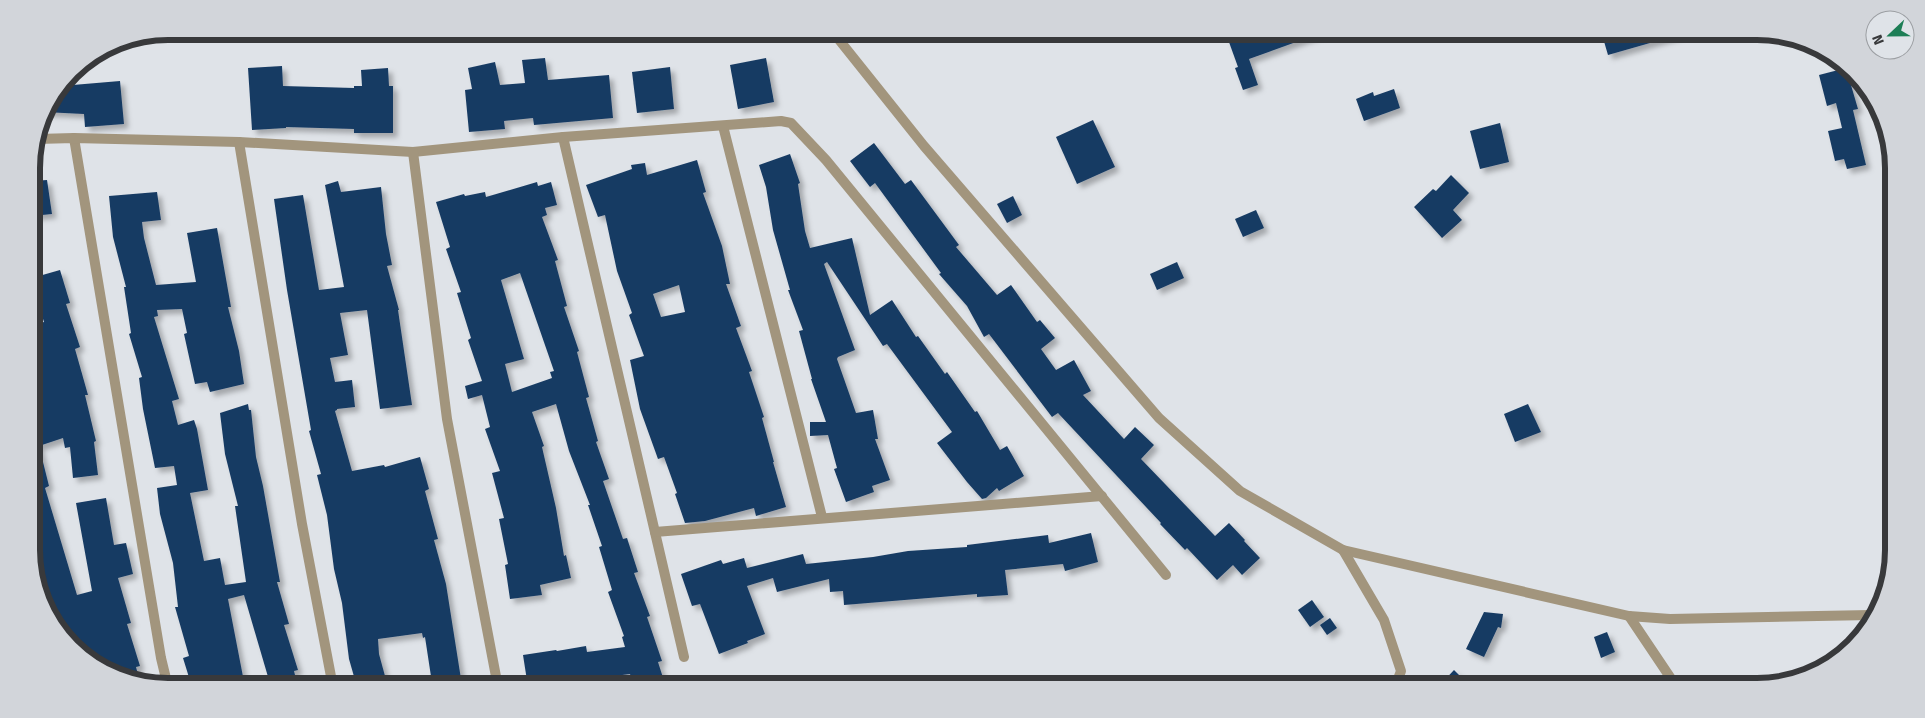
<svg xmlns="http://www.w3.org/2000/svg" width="1925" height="718" font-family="'Fira Sans',sans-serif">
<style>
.building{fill:#183b63;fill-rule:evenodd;filter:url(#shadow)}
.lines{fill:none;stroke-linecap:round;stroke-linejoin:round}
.minor{stroke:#a2957d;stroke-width:10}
.rim{fill:none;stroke:#38393b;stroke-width:6}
</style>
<defs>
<filter id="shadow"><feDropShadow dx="4.5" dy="4.5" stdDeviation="2.5" flood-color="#0004"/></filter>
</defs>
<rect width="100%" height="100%" fill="#dfe3e8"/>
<g class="building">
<polygon points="1225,31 1321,31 1321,33 1249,59 1258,85 1243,90 1235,68 1238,67"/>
<polygon points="1612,31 1678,31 1678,35 1608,55 1603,38 1613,35"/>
<polygon points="545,58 548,80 609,75 613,118 534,125 533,118 504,121 505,129 469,132 465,90 472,89 468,68 495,62 500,85 525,83 522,60"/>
<polygon points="766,58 774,102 738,109 730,65"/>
<polygon points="282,66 283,86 354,88 354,86 362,86 361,70 388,68 389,86 393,86 393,133 354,133 354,129 286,127 286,128 252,130 248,68"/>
<polygon points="670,67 674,109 637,113 632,72"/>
<polygon points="1846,68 1858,109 1853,110 1866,165 1847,169 1844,159 1835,161 1828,131 1842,128 1836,103 1827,106 1819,75"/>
<polygon points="120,81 124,124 85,127 84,114 44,112 45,108 61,86"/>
<polygon points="1394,89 1400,108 1364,121 1356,99 1373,92 1374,96"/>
<polygon points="1093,120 1115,167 1077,184 1056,137"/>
<polygon points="1500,123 1509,162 1480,169 1470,131"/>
<polygon points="874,143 905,184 911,180 959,245 956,247 997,295 1011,285 1037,322 1040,320 1055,338 1041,349 1056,370 1074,360 1091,391 1083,395 1124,439 1135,427 1154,445 1141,459 1215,536 1229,523 1245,540 1244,541 1260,558 1242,575 1233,565 1217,580 1187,548 1185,550 1160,524 1161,523 1058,413 1052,417 989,334 984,337 967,306 939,274 941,273 875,183 870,187 850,161"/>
<polygon points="790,154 800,183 798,184 805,231 810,248 852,238 870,315 892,300 916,337 918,336 945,374 947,372 975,412 977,411 1000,450 1007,446 1024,476 999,491 997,488 986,498 982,499 967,482 937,443 952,432 887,344 883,346 827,262 824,264 855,350 838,357 837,359 856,413 873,410 878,439 875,439 890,480 872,486 874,492 846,502 834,469 837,468 828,435 810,436 810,422 826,422 811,379 812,379 799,331 803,330 788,290 790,290 773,230 766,187 759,165"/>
<path d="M 697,160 L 706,192 L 703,193 L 722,246 L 730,284 L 726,284 L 741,326 L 736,328 L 752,371 L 749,372 L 764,417 L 762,418 L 774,462 L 773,462 L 786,507 L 756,516 L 754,508 L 705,521 L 685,523 L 675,494 L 677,493 L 664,457 L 658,459 L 640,409 L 630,360 L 644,356 L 629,315 L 632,313 L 617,271 L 605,215 L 598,217 L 586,185 L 632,169 L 631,165 L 645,163 L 647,175 ZM 679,285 L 685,312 L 661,317 L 653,294 Z"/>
<polygon points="1451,175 1469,193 1453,210 1462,220 1442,238 1414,207 1433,189 1436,191"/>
<polygon points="47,180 52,214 32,216 32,181"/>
<polygon points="338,181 341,192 381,187 386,234 392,265 387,266 399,310 398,310 412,405 380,409 367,310 340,313 348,355 330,358 335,382 352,380 355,407 337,409 337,410 335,411 352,471 384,465 385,467 420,457 429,489 425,491 438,539 434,540 446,584 461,679 432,683 425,637 423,638 422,633 378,639 379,654 388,687 357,687 349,659 342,603 334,569 327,515 317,475 321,474 309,431 311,430 287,290 274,199 303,195 319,290 344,287 325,185"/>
<path d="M 537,182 L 538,186 L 551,182 L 557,205 L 545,208 L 547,215 L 542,217 L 558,260 L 555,261 L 567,306 L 564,307 L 579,351 L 577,352 L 589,397 L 586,398 L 598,441 L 596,442 L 609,479 L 603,481 L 623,539 L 627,538 L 638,572 L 634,573 L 650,616 L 647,617 L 662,661 L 658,662 L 666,687 L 634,687 L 630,674 L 599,678 L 599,676 L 562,683 L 562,687 L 528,687 L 523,655 L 556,650 L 557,651 L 586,646 L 587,652 L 625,647 L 622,637 L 624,636 L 608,592 L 612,590 L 599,547 L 602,546 L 588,505 L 590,505 L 569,451 L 556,404 L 532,412 L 544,446 L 542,447 L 556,508 L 564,556 L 566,555 L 571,578 L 540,585 L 542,595 L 510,599 L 505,565 L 508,564 L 499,519 L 504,518 L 492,473 L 500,471 L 485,429 L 490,427 L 482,395 L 468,399 L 465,386 L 482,381 L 468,340 L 471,338 L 457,293 L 461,292 L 446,249 L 450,247 L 436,202 L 464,194 L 465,196 L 485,192 L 486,197 ZM 520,273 L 554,371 L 550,372 L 552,378 L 512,392 L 505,364 L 524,359 L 501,280 Z"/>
<polygon points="157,192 161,220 142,222 144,238 156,285 196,282 187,233 217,228 231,307 228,307 239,351 244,384 210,392 207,382 195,384 184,334 187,333 182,309 157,310 158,316 154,317 179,399 172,401 178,425 194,420 197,429 208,490 190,493 204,561 220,558 225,585 246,582 235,506 238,506 225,454 220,413 248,404 249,410 251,410 256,457 263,486 280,582 277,582 289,624 284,625 298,670 294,671 298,687 271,687 244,595 228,599 245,687 232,687 231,684 225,685 224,681 208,687 192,687 183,658 189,656 175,607 178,607 173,563 160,514 157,488 177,485 174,466 155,468 153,458 143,409 139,378 142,377 129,334 131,333 124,287 126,287 113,237 109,196"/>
<polygon points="1013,196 1022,215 1007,223 997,204"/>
<polygon points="1256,210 1264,228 1243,237 1235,219"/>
<polygon points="1177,262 1184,278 1157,290 1150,274"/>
<polygon points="60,270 70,303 66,304 80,347 75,349 88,395 85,395 96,441 94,442 98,475 73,478 70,447 65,448 63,438 39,446 49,486 45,488 77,595 92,591 76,503 106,498 114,545 126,543 133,574 118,578 131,623 127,624 140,666 136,667 140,682 124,680 65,641 34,577 33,508 38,506 33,490 33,412 40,410 33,369 33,338 41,335 37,324 44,322 32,285 32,278"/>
<polygon points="1528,404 1541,432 1515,442 1504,414"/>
<polygon points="1091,533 1098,562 1065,571 1063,564 1005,570 1008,595 977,597 977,594 844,605 843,591 830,592 829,579 777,592 773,578 747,586 765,634 747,641 748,643 719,654 700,604 692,606 681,574 721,560 723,564 744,558 747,568 803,554 806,564 873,557 908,551 967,547 967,545 1048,535 1049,543"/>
<polygon points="1312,600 1324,617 1310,627 1298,610"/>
<polygon points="1484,612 1503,614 1501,628 1498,627 1484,657 1466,649"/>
<polygon points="1330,618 1337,628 1327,635 1320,625"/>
<polygon points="1607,632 1615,652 1601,658 1594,637"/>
<polygon points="1454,670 1463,679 1456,687 1438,687"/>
</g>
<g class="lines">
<g class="minor">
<polyline points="252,31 413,35 474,31"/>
<polyline points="832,31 924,146 1159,418 1240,491 1343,550 1629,616 1670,619 1871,615"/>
<polyline points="723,126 822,517"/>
<polyline points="563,137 684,657"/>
<polyline points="74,138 161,658 168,687"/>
<polyline points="37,139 74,138 239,142 413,152 563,137 781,121 791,123 826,160 1166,575"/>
<polyline points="239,142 302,524 333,687"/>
<polyline points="413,152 447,419 498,687"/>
<polyline points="655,532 1102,496"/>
<polyline points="1343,550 1384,620 1401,671 1395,687"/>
<polyline points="1629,616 1676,686"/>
</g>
</g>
<path d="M0 0H1925V718H0ZM168 40H1757A128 128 0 0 1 1885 168V550A128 128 0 0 1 1757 678H168A128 128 0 0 1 40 550V168A128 128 0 0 1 168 40Z" fill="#d2d5da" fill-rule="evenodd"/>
<path class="rim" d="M168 40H1757A128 128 0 0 1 1885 168V550A128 128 0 0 1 1757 678H168A128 128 0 0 1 40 550V168A128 128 0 0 1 168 40Z"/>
<g transform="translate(1890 35) rotate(248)"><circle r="24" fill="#dfe3e8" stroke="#9c9fa3"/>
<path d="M0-4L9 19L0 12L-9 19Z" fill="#1d7e56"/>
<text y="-8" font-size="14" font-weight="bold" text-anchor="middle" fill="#38393b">N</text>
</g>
</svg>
